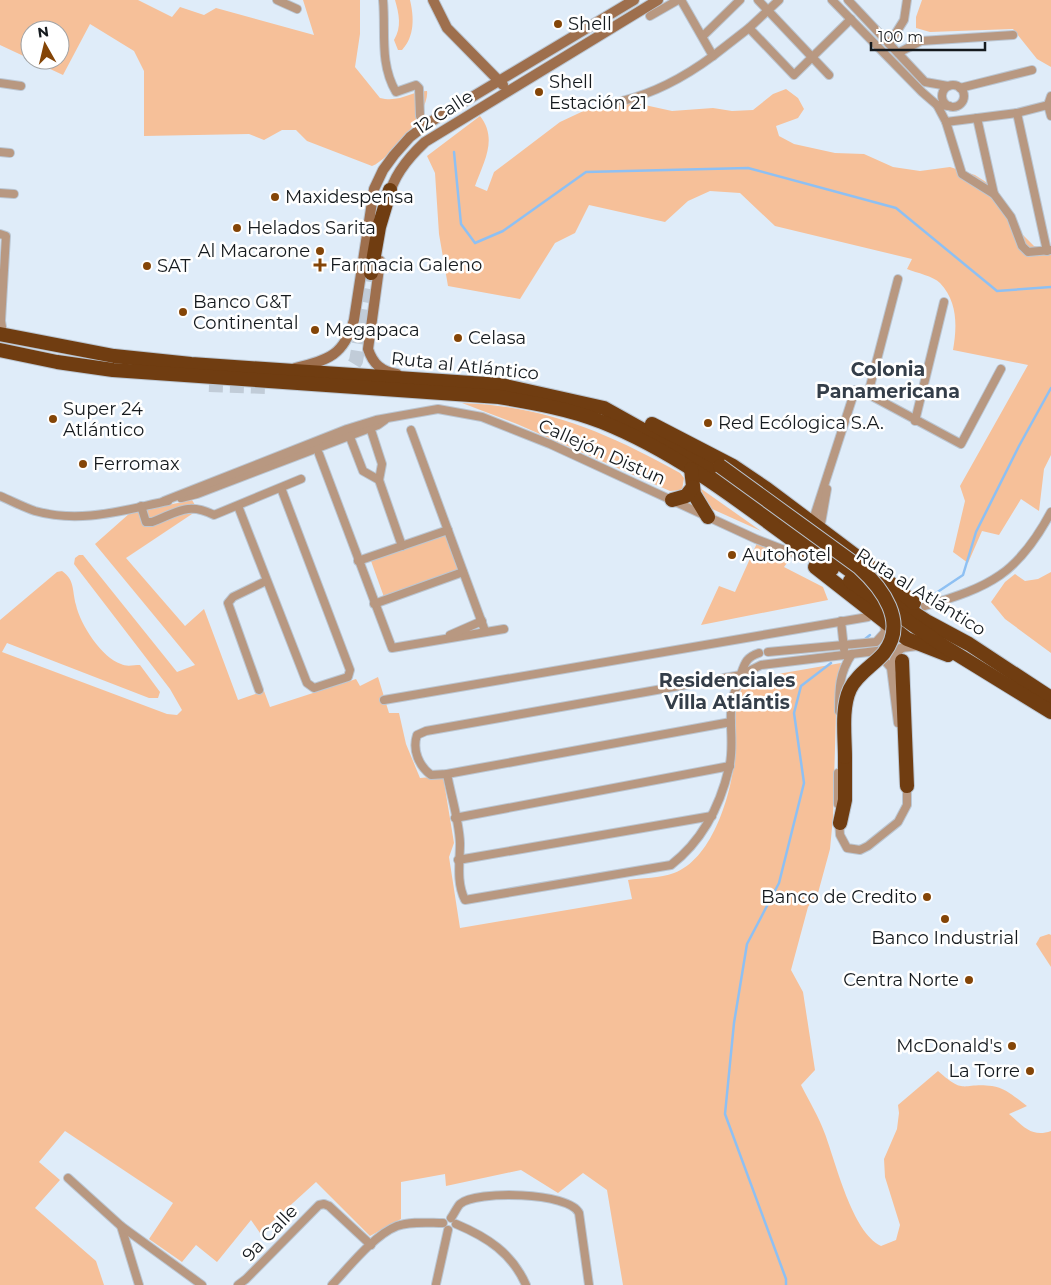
<svg xmlns="http://www.w3.org/2000/svg" width="1051" height="1285" font-family="Montserrat,sans-serif">
<style>
.green{fill:#f6c099}
.lines{fill:none;stroke-linecap:round;stroke-linejoin:round}
.stream{stroke:#8ec0f3;stroke-width:2.5}
.highway-tunnel{stroke:#c1ccd8;stroke-width:14;stroke-dasharray:14 7;stroke-linecap:butt}
.street-casing{stroke:#bbc6d2;stroke-width:10}
.secondary-casing{stroke:#bbc6d2;stroke-width:12}
.highway-casing{stroke:#bbc6d2;stroke-width:16}
.street{stroke:#b89881;stroke-width:8}
.secondary{stroke:#9e6f4d;stroke-width:10}
.highway{stroke:#703d11;stroke-width:14}
.highway-bridge-casing{stroke:#bbc6d2;stroke-width:16;stroke-linecap:butt}
.highway-bridge{stroke:#703d11;stroke-width:14}
.poi-dot{fill:#844507;stroke:#fff;stroke-width:2}
.labels{text-anchor:middle;stroke-width:5;stroke-linejoin:round;paint-order:stroke}
.poi-label{font-size:18px;fill:#151a1e;stroke:#fff;text-anchor:start}
.street-label{font-size:18px;fill:#151a1e;stroke:#fff}
.neighbourhood-label{font-size:19px;font-weight:bold;fill:#343e49;stroke:#fff}
</style>
<rect width="100%" height="100%" fill="#dfecf9"/>
<g class="green">
<path d="M 0,0 L 138,0 L 172,17 L 180,7 L 204,15 L 216,8 L 314,35 L 303,0 L 360,0 L 360,34 L 355,67 L 380,98 C 400,103 412,91 427,91 C 430,110 390,159 372,166 L 307,141 L 296,130 L 282,130 L 264,140 L 249,134 L 144,136 L 144,71 L 134,51 L 90,24 L 63,75 L 31,60 L 60,60 L 60,30 L 30,30 L 30,59 L 0,45 Z"/>
<path d="M 395,0 L 410,0 C 414,17 415,36 402,50 L 398,50 L 394,40 C 402,27 399,14 395,0 Z"/>
<polygon points="922,0 1051,0 1051,67 1037,59 1013,29 930,32 916,28 916,17"/>
<path d="M 786,89 L 798,98 L 804,109 L 798,118 L 776,126 L 779,136 L 794,144 L 835,153 L 864,154 L 893,167 L 920,171 L 950,167 L 975,175 L 989,184 L 1006,203 L 1017,229 L 1034,246 L 1051,250 L 1051,455 L 1044,469 L 1039,511 L 1021,499 L 999,535 L 982,531 L 968,563 L 953,552 L 965,501 L 960,486 L 1028,365 L 953,350 C 957,327 958,302 940,283 C 933,276 917,273 907,269 L 912,259 L 775,226 L 740,193 L 710,191 L 688,201 L 665,222 L 589,205 L 575,233 L 555,243 L 520,299 L 448,286 L 439,234 L 435,173 L 427,156 L 480,116 C 498,139 484,161 475,186 L 487,191 L 494,172 L 560,122 L 592,107 L 631,102 L 672,111 L 713,108 L 732,111 L 753,110 L 773,94 Z"/>
<path d="M 462,403 C 546,406 608,433 680,473 L 684,478 L 682,490 L 670,491 L 517,424 Z"/>
<polygon points="700,488 761,531 701,504"/>
<path d="M 192,500 L 198,510 L 126,558 L 185,626 L 204,609 L 238,700 L 264,691 L 270,707 L 356,679 L 360,686 L 378,677 L 389,713 L 399,713 L 406,744 L 420,778 L 443,776 L 454,843 L 449,857 L 460,928 L 632,899 L 628,880 C 642,878 660,878 674,873 C 713,859 732,792 735,755 C 736,736 732,712 739,694 C 742,686 748,682 755,678 L 841,663 L 837,679 L 833,817 L 830,849 L 818,893 L 808,907 L 791,970 L 803,992 L 815,1070 L 801,1085 C 809,1101 819,1117 825,1134 C 836,1163 852,1232 881,1246 L 896,1240 L 900,1225 L 885,1177 L 884,1159 L 897,1129 L 899,1113 L 898,1105 L 938,1071 C 966,1096 962,1082 992,1086 C 1006,1088 1016,1098 1027,1106 L 1009,1114 C 1023,1126 1032,1138 1051,1131 L 1051,1285 L 623,1285 L 607,1190 L 583,1173 L 558,1193 L 521,1170 L 446,1186 L 445,1174 L 401,1182 L 401,1219 L 370,1236 L 316,1182 L 260,1233 L 251,1220 L 217,1262 L 196,1245 L 182,1262 L 149,1239 L 173,1203 L 65,1131 L 39,1162 L 60,1180 L 35,1208 L 96,1261 L 104,1285 L 0,1285 L 0,620 L 57,572 L 62,571 C 75,580 72,590 76,605 C 80,624 102,658 121,664 C 126,667 134,665 140,665 L 160,692 L 158,698 L 149,698 L 7,643 L 2,652 L 167,714 L 177,715 L 182,710 L 170,689 L 74,564 L 75,558 L 79,555 L 83,555 L 177,672 L 195,665 L 95,544 L 130,513 Z"/>
<polygon points="447,534 460,571 384,597 371,561"/>
<polygon points="757,543 790,559 784,567 823,587 828,600 701,625 719,586 735,592"/>
<polygon points="1051,572 1051,653 1005,619 991,602 1005,582 1015,574 1025,581 1038,579"/>
<polygon points="1049,934 1051,935 1051,967 1036,944 1040,937"/>
</g>
<g class="lines">
<g class="stream">
<polyline points="454,152 461,224 475,243 503,231 586,172 748,168 896,208 997,291 1051,287"/>
<polyline points="927,599 963,575 976,532 1019,446 1051,388"/>
<polyline points="865,639 870,635"/>
<polyline points="786,1285 786,1279 725,1114 734,1023 747,944 779,883 804,783 794,713 801,686 831,663"/>
</g>
<g class="highway-tunnel">
<polyline points="343,382 356,361 371,273"/>
<polyline points="209,385 268,387"/>
</g>
<defs>
<g id="street">
<polyline points="277,0 297,9"/>
<path d="M 383,0 C 386,31 379,63 396,92 L 416,85 L 419,88 L 420,116 L 427,124"/>
<polyline points="681,0 713,56 749,28 779,0"/>
<polyline points="758,0 829,75"/>
<polyline points="832,0 922,92 937,105 949,106"/>
<polyline points="848,0 925,82 948,86"/>
<polyline points="650,16 678,0"/>
<polyline points="749,28 794,75 851,19"/>
<polyline points="703,36 740,0"/>
<polyline points="889,44 904,20 907,0"/>
<polyline points="898,53 921,41 1013,35"/>
<polyline points="0,83 21,86"/>
<circle cx="953" cy="96" r="11"/>
<polyline points="960,88 1032,70"/>
<polyline points="1051,96 1048,105 1051,116"/>
<path d="M 622,101 C 655,93 686,76 713,56"/>
<polyline points="937,105 946,122 1017,113 1048,105"/>
<polyline points="1017,113 1047,251"/>
<polyline points="977,118 994,194"/>
<polyline points="946,122 962,174 994,194 1011,217 1022,246 1028,252 1051,250"/>
<polyline points="0,152 10,153"/>
<polyline points="0,193 14,194"/>
<polyline points="0,234 6,236 1,321 2,327"/>
<polyline points="868,394 898,279"/>
<polyline points="915,421 944,302"/>
<polyline points="369,424 382,464 379,480 402,546"/>
<polyline points="411,430 485,631"/>
<polyline points="348,432 363,471 379,480"/>
<polyline points="319,454 392,648 504,629"/>
<path d="M 0,496 C 12,501 23,507 35,511 C 81,524 123,510 168,501"/>
<polyline points="181,498 197,494 378,425 385,420"/>
<polyline points="164,501 347,429 376,420 438,409 482,417 550,444 756,539 800,556"/>
<path d="M 141,506 L 146,522 L 152,522 C 178,512 188,502 214,515 L 301,479"/>
<polyline points="238,506 307,683 314,688 348,677 350,670 281,488"/>
<polyline points="812,523 855,390 868,394 961,444 1001,369"/>
<polyline points="820,529 827,489"/>
<polyline points="358,561 448,530"/>
<polyline points="374,604 463,572"/>
<path d="M 925,606 C 990,587 1018,574 1051,512"/>
<polyline points="841,621 844,649"/>
<polyline points="450,635 482,621"/>
<polyline points="768,652 876,642 885,632 884,621"/>
<polyline points="879,654 891,668 898,723"/>
<polyline points="892,670 895,655 903,647"/>
<polyline points="259,690 228,603 233,597 266,581"/>
<polyline points="384,700 868,617"/>
<path d="M 839,711 C 839,689 839,673 852,654"/>
<path d="M 731,722 L 447,774 L 431,775 C 419,766 412,750 417,735 L 426,731 L 741,675 L 761,665 L 918,646"/>
<polyline points="838,773 838,804"/>
<path d="M 447,774 C 451,796 459,820 460,843 C 460,862 456,882 465,900 L 671,865 C 702,841 720,806 729,768 C 734,749 730,731 731,711 C 731,698 737,686 741,674 C 745,662 747,657 759,653"/>
<polyline points="455,818 730,766"/>
<polyline points="839,820 840,835 847,848 860,850 868,846 898,822 907,805 907,783"/>
<polyline points="458,860 712,816"/>
<polyline points="68,1178 121,1226 139,1285"/>
<path d="M 451,1218 C 454,1214 457,1207 460,1204 C 476,1190 569,1192 579,1213 L 589,1285"/>
<path d="M 456,1224 C 487,1237 512,1253 526,1285"/>
<polyline points="121,1226 202,1285"/>
<polyline points="436,1284 448,1230"/>
<polyline points="238,1285 246,1279 319,1205 324,1204 329,1206 371,1245"/>
<path d="M 332,1285 C 349,1267 374,1235 397,1226 C 411,1221 429,1223 443,1223"/>
</g>
<g id="secondary">
<polyline points="433,0 447,28 503,85"/>
<path d="M 389,197 C 393,176 410,156 425,142 L 658,0"/>
<path d="M 380,261 L 368,349 C 373,364 381,371 397,374"/>
<path d="M 295,368 C 329,360 344,355 354,320 L 374,189 L 383,170 L 394,155 L 410,137 L 427,124 L 634,0"/>
</g>
<g id="highway">
<polyline points="371,273 379,227 390,190"/>
<polyline points="0,334 114,356 191,364 501,385 604,408 697,460 859,577 928,622 969,644 1051,698"/>
<path d="M 0,350 L 57,362 L 113,370 L 499,397 C 534,403 569,409 602,422 C 687,456 759,517 832,569"/>
<polyline points="652,424 733,466 767,489 872,568 914,603"/>
<polyline points="691,469 694,494 708,517"/>
<polyline points="672,500 686,496 693,487"/>
<polyline points="815,567 907,639 948,655"/>
<polyline points="850,581 942,645 1051,712"/>
<polyline points="902,661 907,786"/>
<polyline points="840,823 845,800 845,757"/>
</g>
</defs>
<use href="#street" class="street-casing"/>
<use href="#secondary" class="secondary-casing"/>
<use href="#highway" class="highway-casing"/>
<use href="#street" class="street"/>
<use href="#secondary" class="secondary"/>
<use href="#highway" class="highway"/>
<defs>
<path id="highway-bridge" d="M 720,466 L 859,567 C 882,588 908,622 884,653 C 874,665 857,674 850,689 C 841,708 845,737 845,757"/>
</defs>
<use href="#highway-bridge" class="highway-bridge-casing"/>
<use href="#highway-bridge" class="highway-bridge"/>
</g>
<g class="poi-dot">
<circle cx="558" cy="24" r="5"/>
<circle cx="539" cy="92" r="5"/>
<circle cx="275" cy="197" r="5"/>
<circle cx="237" cy="228" r="5"/>
<circle cx="320" cy="251" r="5"/>
<path d="M317.5 257.5h5v5h5v5h-5v5h-5v-5h-5v-5h5z"/>
<circle cx="147" cy="266" r="5"/>
<circle cx="183" cy="312" r="5"/>
<circle cx="315" cy="330" r="5"/>
<circle cx="458" cy="338" r="5"/>
<circle cx="53" cy="419" r="5"/>
<circle cx="708" cy="423" r="5"/>
<circle cx="83" cy="464" r="5"/>
<circle cx="732" cy="555" r="5"/>
<circle cx="927" cy="897" r="5"/>
<circle cx="945" cy="919" r="5"/>
<circle cx="969" cy="980" r="5"/>
<circle cx="1012" cy="1046" r="5"/>
<circle cx="1030" cy="1071" r="5"/>
</g>
<g class="labels">
<g class="poi-label">
<text x="568" y="30">Shell</text>
<text x="549" y="88">Shell<tspan x="549" dy="21">Estación 21</tspan></text>
<text x="285" y="203">Maxidespensa</text>
<text x="247" y="234">Helados Sarita</text>
<text x="310" y="257" text-anchor="end">Al Macarone</text>
<text x="330" y="271">Farmacia Galeno</text>
<text x="157" y="272">SAT</text>
<text x="193" y="308">Banco G&amp;T<tspan x="193" dy="21">Continental</tspan></text>
<text x="325" y="336">Megapaca</text>
<text x="468" y="344">Celasa</text>
<text x="63" y="415">Super 24<tspan x="63" dy="21">Atlántico</tspan></text>
<text x="718" y="429">Red Ecólogica S.A.</text>
<text x="93" y="470">Ferromax</text>
<text x="742" y="561">Autohotel</text>
<text x="917" y="903" text-anchor="end">Banco de Credito</text>
<text x="945" y="944" text-anchor="middle">Banco Industrial</text>
<text x="959" y="986" text-anchor="end">Centra Norte</text>
<text x="1002" y="1052" text-anchor="end">McDonald's</text>
<text x="1020" y="1077" text-anchor="end">La Torre</text>
</g>
<g class="street-label">
<text transform="translate(444 112) rotate(-33)" y="6">12 Calle</text>
<text transform="translate(465 366) rotate(6)" y="6">Ruta al Atlántico</text>
<text transform="translate(602 452) rotate(24)" y="6">Callejón Distun</text>
<text transform="translate(921 592) rotate(32)" y="6">Ruta al Atlántico</text>
<text transform="translate(270 1233) rotate(-46)" y="6">9a Calle</text>
</g>
<g class="neighbourhood-label">
<text x="888" y="376">Colonia<tspan x="888" dy="22">Panamericana</tspan></text>
<text x="727" y="687">Residenciales<tspan x="727" dy="22">Villa Atlántis</tspan></text>
</g>
</g>
<g transform="translate(45 45) rotate(352)"><circle r="24" fill="#ffffff" stroke="#a1a3a5"/>
<path d="M0-4L9 19L0 12L-9 19Z" fill="#844507"/>
<text y="-8" font-size="14" font-weight="bold" text-anchor="middle" fill="#151a1e">N</text>
</g>
<path d="M871 42v8h114v-8" fill="none" stroke="#151a1e" stroke-width="2.5"/>
<text x="878" y="42" font-size="15" fill="#151a1e" stroke="#ffffff" stroke-width="4" paint-order="stroke">100 m</text>
</svg>
